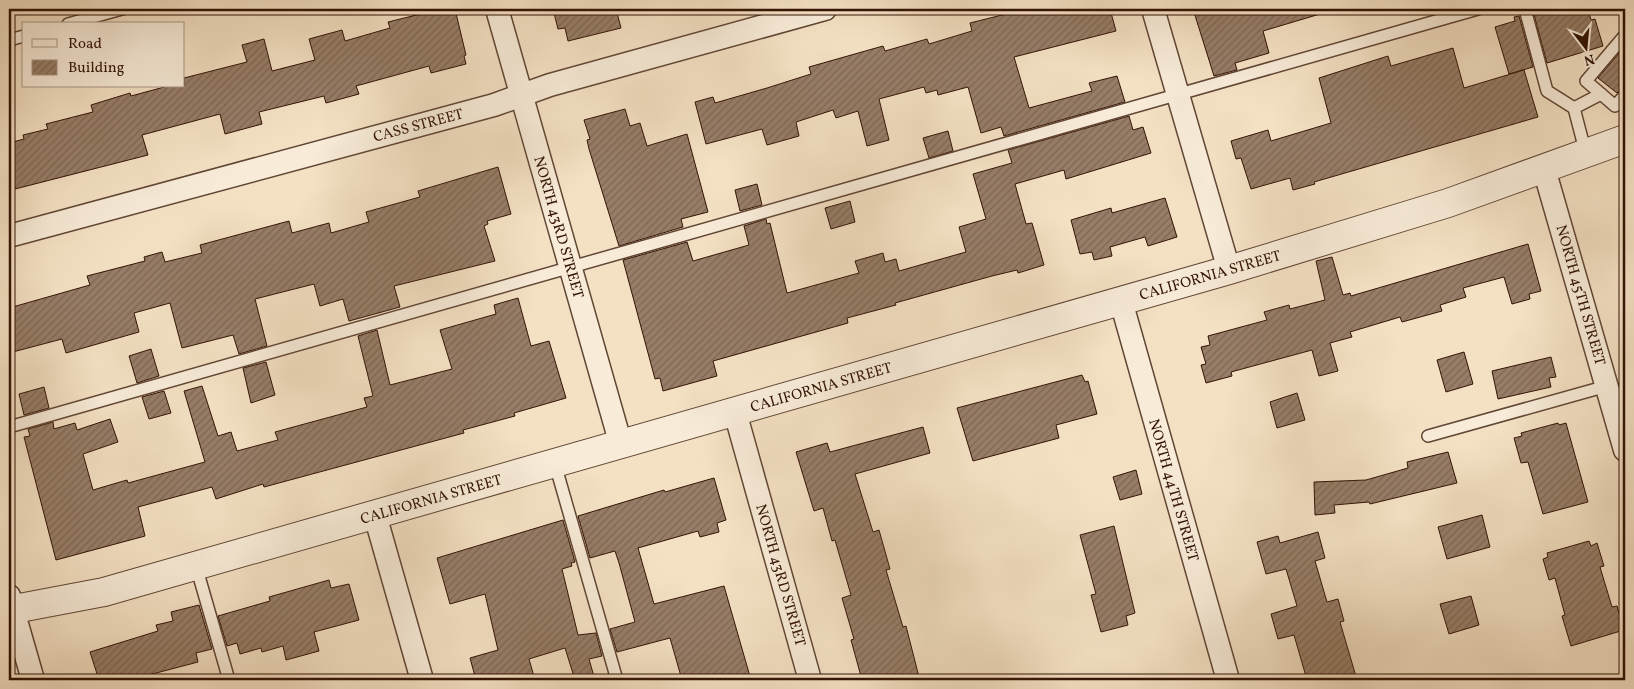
<svg xmlns="http://www.w3.org/2000/svg" width="1634" height="689" font-family="Vollkorn,serif">
<style>
.building{fill:url(#building-hatch);stroke:#321305}
.lines{fill:none;stroke-linecap:round;stroke-linejoin:round}
.service-casing{stroke:#624635;stroke-width:14}
.minor-casing{stroke:#624635;stroke-width:25}
.tertiary-casing{stroke:#624635;stroke-width:30}
.service{stroke:#f8ecd9;stroke-width:11}
.minor{stroke:#f8ecd9;stroke-width:22}
.tertiary{stroke:#f8ecd9;stroke-width:28}
.labels{text-anchor:middle;stroke-width:4.5;stroke-linejoin:round;paint-order:stroke}
.street-label{font-size:15px;fill:#321305;stroke:#f8ecd9}
</style>
<defs>
<pattern id="building-hatch" width="6" height="6" patternUnits="userSpaceOnUse" patternTransform="scale(1.25)"><rect width="6" height="6" fill="#977e68"/><path d="M-1 1l2-2M0 6l6-6M5 7l2-2" fill="none" stroke="#7c6654"/></pattern>
</defs>
<rect width="100%" height="100%" fill="#f4e1c4"/>
<filter id="stains"><feTurbulence type="fractalNoise" baseFrequency=".004" numOctaves="4"/><feColorMatrix values="0 0 0 0 .2 0 0 0 0 .09 0 0 0 0 .02 0 0 0 .5 -.17"/></filter>
<radialGradient id="worn" r=".72"><stop offset=".6" stop-color="#630" stop-opacity="0"/><stop offset="1" stop-color="#630" stop-opacity=".3"/></radialGradient>
<g class="building">
<polygon points="441,9 455,9 466,55 464,56 466,64 431,73 429,66 356,86 359,94 326,103 324,96 259,112 262,124 225,134 220,114 142,135 148,155 15,189 9,164 9,147 15,146 13,142 24,139 23,135 48,129 46,124 93,112 91,105 130,93 131,96 168,86 184,86 184,78 247,62 242,45 264,39 272,71 315,60 309,39 342,30 345,41 390,28 388,22"/>
<polygon points="553,9 616,9 621,28 568,41 565,28 558,29"/>
<polygon points="1026,9 1110,9 1116,31 1014,57 1029,108 1092,91 1089,83 1117,76 1125,102 1004,136 1001,127 981,133 968,87 938,95 937,90 926,93 924,87 879,99 889,140 867,146 858,111 836,118 833,110 796,122 799,136 767,145 762,129 706,144 695,102 713,97 715,103 767,88 811,74 809,67 883,46 885,51 927,39 929,44 972,31 970,23"/>
<polygon points="1193,9 1319,9 1320,14 1263,31 1269,53 1235,63 1237,70 1214,76"/>
<polygon points="1542,9 1588,9 1591,20 1595,19 1603,46 1547,63 1533,11"/>
<polygon points="1519,16 1533,67 1509,74 1495,27 1515,21 1514,17"/>
<polygon points="1625,46 1625,88 1617,93 1598,78"/>
<polygon points="1453,48 1464,88 1524,70 1538,117 1314,182 1315,184 1293,190 1290,178 1251,189 1241,158 1236,159 1231,141 1268,130 1271,141 1331,123 1319,78 1388,56 1391,66"/>
<polygon points="625,109 630,126 640,123 647,146 687,134 708,212 681,219 683,227 619,246 589,149 587,140 590,139 584,120"/>
<polygon points="1129,116 1133,130 1143,127 1151,153 1066,179 1064,170 1015,184 1026,224 1032,223 1044,265 1018,273 1017,270 992,276 895,303 896,305 847,318 848,323 713,361 717,376 663,391 660,378 655,379 623,260 687,242 693,261 749,245 744,226 766,219 767,224 770,223 787,293 859,273 855,261 883,253 885,262 896,259 899,271 966,252 959,227 986,219 973,174 1012,163 1008,150"/>
<polygon points="948,131 953,151 929,158 923,138"/>
<polygon points="498,167 511,214 487,221 488,224 484,226 495,261 394,286 400,307 349,321 343,299 320,306 314,284 255,299 267,346 239,354 233,335 182,348 170,303 134,313 139,332 66,353 62,339 9,353 9,308 90,285 87,276 145,261 144,257 162,252 165,262 202,253 200,245 289,221 292,233 329,223 331,233 369,222 366,212 420,197 418,191"/>
<polygon points="757,184 762,205 740,211 735,190"/>
<polygon points="1165,198 1177,237 1148,246 1145,237 1110,247 1112,256 1094,260 1092,252 1080,254 1071,220 1111,208 1112,213"/>
<polygon points="850,201 855,222 831,229 825,208"/>
<polygon points="1528,244 1541,291 1529,294 1530,299 1512,304 1504,277 1463,288 1466,297 1440,305 1442,311 1402,322 1400,317 1350,332 1352,337 1330,343 1338,371 1319,376 1312,350 1231,372 1232,376 1206,383 1201,365 1206,364 1201,347 1210,345 1208,336 1267,320 1264,312 1289,305 1290,309 1325,300 1316,261 1332,257 1343,295 1350,293 1351,296"/>
<polygon points="518,298 531,346 549,341 566,398 514,413 515,416 463,430 464,433 264,487 263,484 216,499 212,487 138,507 145,536 56,560 24,437 30,436 28,429 53,422 54,429 75,423 77,430 110,419 118,442 83,454 93,490 127,480 128,483 205,462 184,391 202,386 218,436 231,432 237,451 278,440 275,432 367,407 364,398 373,396 358,336 377,330 390,385 452,369 440,330 496,314 494,305"/>
<polygon points="151,349 159,376 137,383 129,356"/>
<polygon points="1464,352 1473,384 1446,392 1437,360"/>
<polygon points="1551,357 1556,377 1549,378 1551,387 1498,399 1492,371"/>
<polygon points="266,362 275,395 251,403 243,368"/>
<polygon points="1082,375 1085,382 1088,381 1097,414 1056,425 1059,438 973,461 957,408"/>
<polygon points="44,387 49,408 24,415 19,394"/>
<polygon points="164,391 171,413 149,419 142,397"/>
<polygon points="1297,393 1305,420 1277,428 1270,402"/>
<polygon points="1558,423 1559,425 1566,423 1588,502 1543,514 1528,462 1521,463 1514,438 1522,436 1521,433"/>
<polygon points="923,427 930,453 855,474 873,532 879,530 890,569 886,570 903,627 906,626 919,677 907,680 862,680 851,640 854,639 842,598 851,595 835,540 832,541 823,508 814,511 796,452 827,443 830,452"/>
<polygon points="1448,452 1457,483 1370,504 1369,502 1334,505 1335,513 1315,515 1314,482 1366,480 1408,468 1407,462"/>
<polygon points="1136,470 1142,494 1120,500 1113,477"/>
<polygon points="714,478 726,520 717,523 719,532 700,537 698,531 638,548 654,604 724,586 751,680 682,680 670,638 617,652 610,629 635,622 619,563 615,551 590,558 578,516 664,490 665,492"/>
<polygon points="1482,515 1490,547 1447,559 1438,527"/>
<polygon points="563,520 575,562 571,563 572,566 562,569 578,635 596,633 602,656 589,659 595,680 575,680 565,648 529,659 535,680 476,680 470,658 498,650 485,594 450,604 437,558"/>
<polygon points="1114,526 1135,613 1126,616 1128,625 1101,632 1091,595 1096,594 1080,535"/>
<polygon points="1318,532 1325,558 1315,561 1327,602 1338,599 1344,621 1340,622 1357,680 1307,680 1294,635 1278,639 1271,614 1297,606 1286,569 1266,574 1257,542 1278,536 1280,543"/>
<polygon points="1589,541 1591,546 1597,543 1604,566 1600,567 1612,607 1617,606 1624,630 1571,646 1562,616 1565,615 1555,578 1549,580 1543,559 1548,557 1547,553"/>
<polygon points="329,580 331,588 349,584 359,620 314,632 319,651 286,660 283,646 262,652 261,648 240,654 237,643 227,646 218,616 270,601 269,597"/>
<polygon points="1471,596 1479,625 1449,634 1440,604"/>
<polygon points="199,605 212,649 196,653 198,662 141,677 142,680 99,680 90,652 158,631 156,625 173,621 171,612"/>
</g>
<g class="lines">
<defs>
<g id="service">
<polyline points="1525,9 1547,91 1574,108 1601,94"/>
<polyline points="68,24 122,9"/>
<polyline points="1625,35 1586,81 1615,106 1625,95"/>
<polyline points="9,40 24,36"/>
<polyline points="1574,108 1586,154"/>
<polyline points="9,427 1478,9"/>
<polyline points="1428,436 1607,386"/>
<polyline points="555,464 617,680"/>
<polyline points="196,566 229,680"/>
</g>
<g id="minor">
<polyline points="497,9 621,445"/>
<polyline points="1153,9 1229,270"/>
<polyline points="1544,169 1625,450"/>
<polyline points="9,236 494,105 550,85 825,9"/>
<polyline points="1121,301 1228,680"/>
<polyline points="735,412 810,680"/>
<polyline points="375,515 422,680"/>
<polyline points="9,596 33,680"/>
</g>
<polyline id="tertiary" points="9,610 104,592 1229,270 1448,203 1625,139"/>
</defs>
<use href="#service" class="service-casing"/>
<use href="#minor" class="minor-casing"/>
<use href="#tertiary" class="tertiary-casing"/>
<use href="#service" class="service"/>
<use href="#minor" class="minor"/>
<use href="#tertiary" class="tertiary"/>
</g>
<g class="labels">
<g class="street-label">
<text transform="translate(418 125) rotate(-15)" y="5">CASS STREET</text>
<text transform="translate(559 227) rotate(74)" y="5">NORTH 43RD STREET</text>
<text transform="translate(1210 275) rotate(-16)" y="5">CALIFORNIA STREET</text>
<text transform="translate(1581 295) rotate(74)" y="5">NORTH 45TH STREET</text>
<text transform="translate(821 387) rotate(-16)" y="5">CALIFORNIA STREET</text>
<text transform="translate(1174 490) rotate(74)" y="5">NORTH 44TH STREET</text>
<text transform="translate(431 499) rotate(-16)" y="5">CALIFORNIA STREET</text>
<text transform="translate(781 575) rotate(74)" y="5">NORTH 43RD STREET</text>
</g>
</g>
<rect width="1634" height="689" fill="none" stroke="#f4e1c4" stroke-width="30"/>
<rect x="10" y="10" width="1614" height="669" fill="none" stroke="#321305" stroke-width="2.5"/>
<rect x="15" y="15" width="1604" height="659" fill="none" stroke="#321305"/>
<rect x="22" y="22" width="162" height="65" fill="#f8ecd9" stroke="#a99584"/>
<rect x="32" y="39" width="25" height="8" fill="#f8ecd9" stroke="#a99584"/>
<text x="68" y="48" font-size="15" fill="#321305">Road</text>
<rect x="32" y="60" width="25" height="15" fill="url(#building-hatch)" stroke="#a99584"/>
<text x="68" y="72" font-size="15" fill="#321305">Building</text>
<g transform="translate(1586 48) rotate(164)" stroke="#f8ecd9" stroke-width="4" paint-order="stroke">
<path d="M0-4L9 19L0 12L-9 19Z" fill="#321305"/>
<text y="-8" font-size="14" font-weight="bold" text-anchor="middle" fill="#321305">N</text>
</g>
<rect width="100%" height="100%" filter="url(#stains)"/>
<rect width="100%" height="100%" fill="url(#worn)"/>
</svg>
